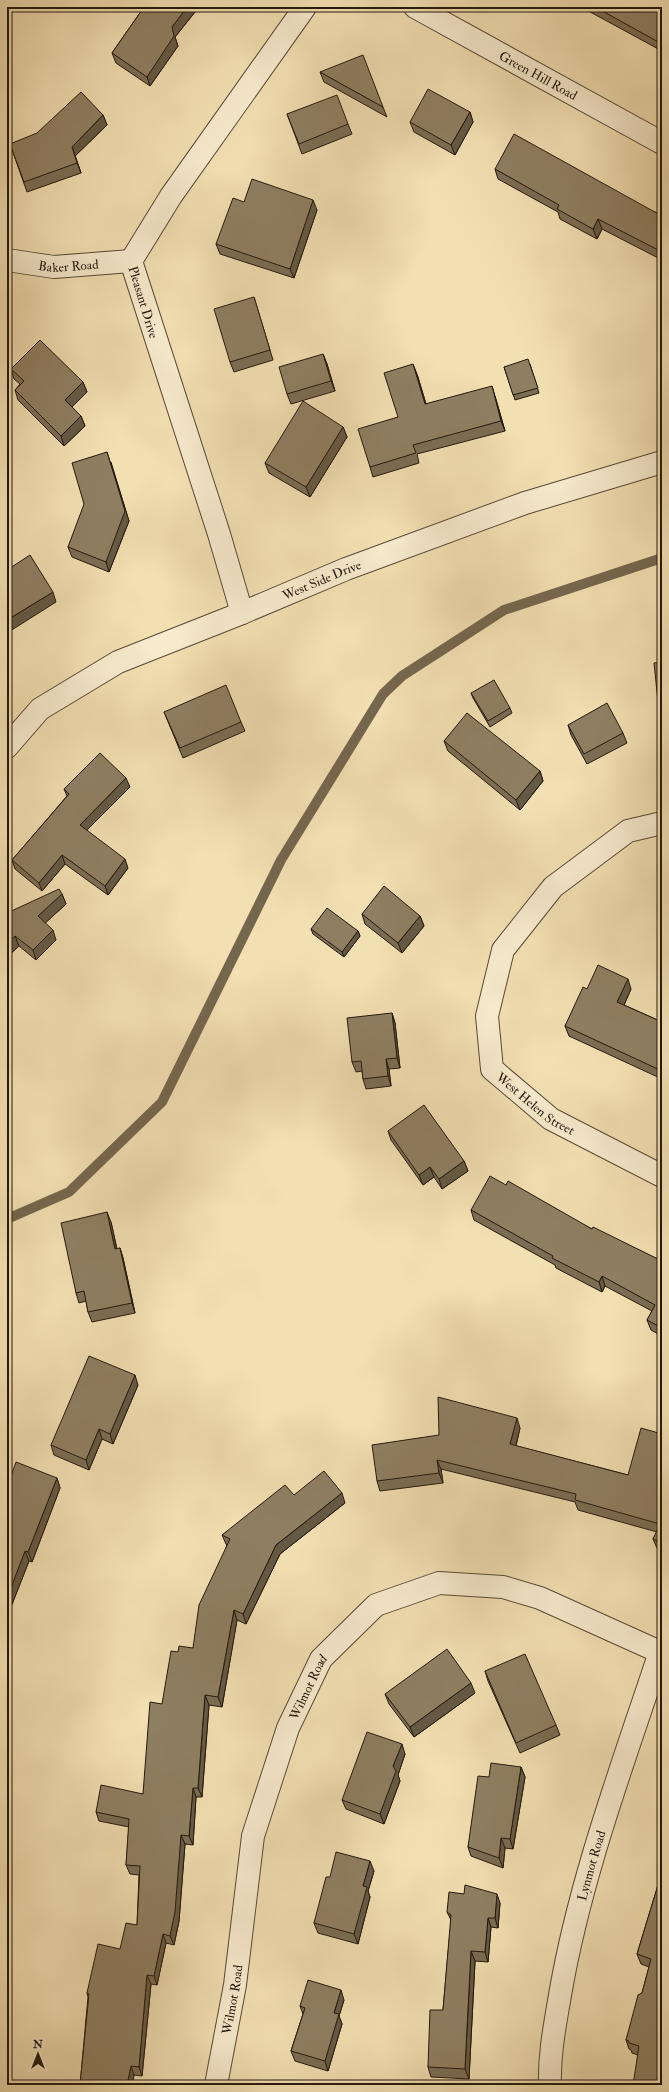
<svg xmlns="http://www.w3.org/2000/svg" width="669" height="2092" font-family="'IM FELL Double Pica',serif">
<style>
.lines{fill:none;stroke-linecap:round;stroke-linejoin:round}
.stream{stroke:#75674e;stroke-width:10}
.minor-casing{stroke:#574a36;stroke-width:24}
.minor{stroke:#f7eacd;stroke-width:22}
.wall{fill:#7b6d54;stroke:#23180c}
.shaded-wall{fill:#645945;stroke:#23180c}
.building{fill:#8f7f62;stroke:#23180c}
.labels{text-anchor:middle;stroke-width:3;stroke-linejoin:round;paint-order:stroke}
.street-label{font-size:13px;fill:#23180c;stroke:#f7eacd}
</style>
<rect width="100%" height="100%" fill="#f2dfb2"/>
<filter id="stains"><feTurbulence type="fractalNoise" baseFrequency=".005" numOctaves="4"/><feColorMatrix values="0 0 0 0 .2 0 0 0 0 .09 0 0 0 0 .02 0 0 0 .5 -.17"/></filter>
<radialGradient id="worn" r=".72"><stop offset=".6" stop-color="#630" stop-opacity="0"/><stop offset="1" stop-color="#630" stop-opacity=".3"/></radialGradient>
<g class="lines">
<polyline class="stream" points="7,1219 69,1192 162,1102 281,860 383,694 402,676 504,610 662,558"/>
<defs>
<g id="minor">
<path id="s1" d="M 415,7 L 662,143"/>
<path id="s2" d="M 7,260 L 54,267 L 131,261"/>
<polyline points="242,613 219,534 131,261 171,196 305,7"/>
<path id="s3" d="M 7,747 L 40,709 L 118,662 L 242,613 L 346,569 L 525,503 L 662,462"/>
<path id="s4" d="M 662,823 L 628,831 L 553,887 L 503,950 L 487,1016 L 492,1069 L 551,1119 L 662,1176"/>
<path id="s5" d="M 216,2085 L 235,1985 L 253,1836 L 288,1728 L 321,1659 L 376,1605 L 439,1583 L 503,1587 L 540,1598 L 662,1653"/>
<path id="s6" d="M 550,2085 C 549,2054 555,2025 560,1995 C 580,1878 623,1764 660,1652"/>
</g>
</defs>
<use href="#minor" class="minor-casing"/>
<use href="#minor" class="minor"/>
</g>
<g class="wall">
<polygon points="144,7 199,7 175,37 178,46 150,86 116,63 112,53"/>
<polygon points="581,7 662,7 662,51"/>
<polygon points="320,72 383,107 387,117 324,82"/>
<polygon points="470,112 473,122 455,155 414,132 410,122"/>
<polygon points="287,114 348,124 352,134 302,154"/>
<polygon points="103,115 107,125 75,156 81,173 27,192 10,144"/>
<polygon points="495,169 655,212 662,216 662,260 602,229 597,239 560,219 558,212 498,179"/>
<polygon points="244,202 317,210 294,278 220,254 216,244"/>
<polygon points="254,297 273,360 234,372 230,362"/>
<polygon points="323,354 327,364 335,391 291,404 287,394"/>
<polygon points="530,364 539,393 515,400 504,367"/>
<polygon points="11,369 83,382 87,392 72,407 81,416 85,426 64,446 18,400 15,390 20,384 14,379"/>
<polygon points="417,374 426,404 495,396 505,431 417,454 419,463 373,477 370,467 398,417"/>
<polygon points="343,427 347,437 310,497 269,473 265,463"/>
<polygon points="111,462 129,521 109,572 72,557 68,547"/>
<polygon points="471,693 510,708 512,713 490,727 473,698"/>
<polygon points="164,712 241,722 245,731 183,758"/>
<polygon points="568,725 623,733 627,743 587,764 571,735"/>
<polygon points="444,741 540,771 543,781 520,810 448,751"/>
<polygon points="130,787 86,830 128,868 108,895 65,864 42,891 15,869 12,860 67,796 64,789"/>
<polygon points="62,894 66,904 45,923 56,940 36,960 19,946 7,957 7,913"/>
<polygon points="362,914 420,916 424,926 402,953 365,924"/>
<polygon points="311,929 358,931 360,936 344,957 313,934"/>
<polygon points="587,989 631,989 624,1005 662,1022 662,1079 569,1036 565,1026"/>
<polygon points="392,1013 395,1023 400,1068 389,1069 391,1086 366,1089 363,1079 362,1071 356,1072 352,1062"/>
<polygon points="388,1131 464,1161 468,1171 442,1189 434,1177 423,1185 391,1140"/>
<polygon points="506,1185 592,1229 662,1261 662,1336 651,1330 647,1320 652,1311 605,1286 602,1292 556,1268 555,1265 474,1220 471,1210"/>
<polygon points="111,1222 117,1249 120,1248 123,1258 135,1313 92,1322 88,1312 86,1301 79,1303 76,1293"/>
<polygon points="138,1385 113,1444 102,1439 89,1470 54,1455 51,1445"/>
<polygon points="520,1428 516,1446 628,1475 662,1434 662,1551 657,1548 653,1539 657,1532 578,1510 575,1502 441,1469 443,1483 380,1491 377,1481"/>
<polygon points="57,1478 60,1488 32,1562 29,1561 7,1617 7,1487"/>
<polygon points="294,1495 345,1503 280,1554 246,1624 237,1620 222,1707 209,1705 202,1797 196,1797 193,1845 185,1844 179,1921 174,1945 166,1943 157,1985 151,1984 142,2076 134,2075 132,2085 80,2085 88,1997 87,1993 120,1949 137,1925 139,1875 130,1874 126,1865 129,1827 99,1821 96,1812 143,1794 162,1704 193,1648 227,1545 226,1544 222,1535"/>
<polygon points="485,1671 556,1725 560,1735 520,1753 488,1681"/>
<polygon points="475,1693 414,1737 389,1704 385,1694"/>
<polygon points="405,1754 398,1775 400,1781 384,1824 346,1809 342,1800"/>
<polygon points="521,1767 525,1777 513,1849 505,1848 503,1868 471,1856 468,1847 489,1777"/>
<polygon points="374,1871 368,1891 370,1897 358,1944 318,1933 314,1923 330,1877"/>
<polygon points="662,1872 662,2085 638,2055 632,2053 631,2050 629,2049 626,2040 642,1993 649,1967 641,1964 637,1954"/>
<polygon points="500,1903 498,1928 491,1927 488,1962 475,1961 469,2079 431,2077 428,2067 443,2010 451,1920 447,1912"/>
<polygon points="344,2000 339,2016 342,2024 328,2071 295,2061 291,2051 303,2014 300,2006"/>
</g>
<g class="shaded-wall">
<polygon points="187,7 199,7 175,37 178,46 150,86 147,77 172,27"/>
<polygon points="470,112 473,122 455,155 451,145"/>
<polygon points="103,115 107,125 75,156 81,173 72,147"/>
<polygon points="313,200 317,210 294,278 290,269"/>
<polygon points="598,219 602,229 597,239 593,229"/>
<polygon points="323,354 327,364 335,391 331,381"/>
<polygon points="413,364 417,374 429,414 425,404"/>
<polygon points="83,382 87,392 69,410 65,400"/>
<polygon points="492,386 495,396 505,431 501,421"/>
<polygon points="81,416 85,426 64,446 61,436"/>
<polygon points="343,427 347,437 310,497 306,487"/>
<polygon points="107,452 129,521 109,572 106,562"/>
<polygon points="53,592 56,602 7,633 7,620"/>
<polygon points="540,771 543,781 520,810 516,800"/>
<polygon points="126,778 130,787 83,834 80,825"/>
<polygon points="62,855 65,864 42,891 39,883"/>
<polygon points="125,859 128,868 108,895 105,886"/>
<polygon points="62,894 66,904 42,926 38,916"/>
<polygon points="420,916 424,926 402,953 398,943"/>
<polygon points="53,930 56,940 36,960 33,950"/>
<polygon points="358,931 360,936 344,957 342,952"/>
<polygon points="15,936 19,946 7,957 7,943"/>
<polygon points="628,979 631,989 621,1012 617,1002"/>
<polygon points="392,1013 395,1023 400,1068 397,1058"/>
<polygon points="386,1059 389,1069 391,1086 388,1076"/>
<polygon points="464,1161 468,1171 442,1189 439,1179"/>
<polygon points="430,1167 434,1177 423,1185 419,1175"/>
<polygon points="107,1212 111,1222 119,1259 115,1249"/>
<polygon points="120,1248 123,1258 135,1313 132,1303"/>
<polygon points="602,1276 605,1286 602,1292 599,1282"/>
<polygon points="135,1375 138,1385 113,1444 110,1434"/>
<polygon points="517,1418 520,1428 514,1454 510,1444"/>
<polygon points="99,1429 102,1439 89,1470 86,1460"/>
<polygon points="437,1460 441,1469 443,1483 439,1473"/>
<polygon points="57,1478 60,1488 32,1562 28,1552"/>
<polygon points="342,1493 345,1503 280,1554 246,1624 243,1614 276,1545"/>
<polygon points="25,1551 29,1561 7,1617 7,1598"/>
<polygon points="234,1610 237,1620 222,1707 218,1697"/>
<polygon points="471,1683 475,1693 414,1737 410,1727"/>
<polygon points="205,1695 209,1705 202,1797 198,1788"/>
<polygon points="402,1744 405,1754 398,1775 400,1781 384,1824 380,1814 393,1766"/>
<polygon points="521,1767 525,1777 513,1849 510,1839"/>
<polygon points="193,1788 196,1797 193,1845 189,1836"/>
<polygon points="181,1835 185,1844 179,1921 174,1945 170,1936"/>
<polygon points="501,1838 505,1848 503,1868 499,1858"/>
<polygon points="370,1861 374,1871 368,1891 370,1897 358,1944 354,1934 363,1886"/>
<polygon points="497,1894 500,1903 498,1928 495,1918"/>
<polygon points="488,1918 491,1927 488,1962 485,1952"/>
<polygon points="163,1934 166,1943 157,1985 154,1976"/>
<polygon points="471,1951 475,1961 469,2079 465,2069"/>
<polygon points="147,1975 151,1984 142,2076 139,2067"/>
<polygon points="341,1990 344,2000 339,2016 342,2024 328,2071 325,2061 334,2013"/>
<polygon points="131,2066 134,2075 132,2085 127,2085"/>
</g>
<g class="building">
<polygon points="144,7 187,7 172,27 174,36 147,77 112,53"/>
<polygon points="595,7 662,7 662,44"/>
<polygon points="363,55 383,107 320,72"/>
<polygon points="428,89 470,112 451,145 410,122"/>
<polygon points="81,92 103,115 72,147 77,163 24,182 10,144 37,133"/>
<polygon points="337,95 348,124 299,144 287,114"/>
<polygon points="514,134 662,216 662,252 598,219 593,229 557,209 559,205 495,169"/>
<polygon points="252,179 313,200 290,269 216,244 233,198 244,202"/>
<polygon points="254,297 270,350 230,362 214,309"/>
<polygon points="40,340 83,382 65,400 81,416 61,436 15,390 24,381 11,369"/>
<polygon points="323,354 331,381 287,394 279,367"/>
<polygon points="528,359 538,388 513,395 504,367"/>
<polygon points="413,364 425,404 492,386 501,421 413,445 416,453 370,467 358,429 398,417 384,373"/>
<polygon points="303,401 343,427 306,487 265,463"/>
<polygon points="107,452 125,511 106,562 68,547 84,504 72,463"/>
<polygon points="30,555 53,592 7,620 7,570"/>
<polygon points="662,662 662,721 660,721 654,663"/>
<polygon points="494,680 510,708 488,721 471,693"/>
<polygon points="226,685 241,722 180,748 164,712"/>
<polygon points="607,703 623,733 584,754 568,725"/>
<polygon points="467,713 540,771 516,800 444,741"/>
<polygon points="100,753 126,778 80,825 125,859 105,886 62,855 39,883 12,860 69,794 64,789"/>
<polygon points="384,886 420,916 398,943 362,914"/>
<polygon points="59,889 62,894 38,916 53,930 33,950 15,936 7,943 7,913"/>
<polygon points="327,908 358,931 342,952 311,929"/>
<polygon points="598,965 628,979 617,1002 662,1022 662,1071 565,1026 583,987 587,989"/>
<polygon points="392,1013 397,1058 386,1059 388,1076 363,1079 361,1061 352,1062 347,1018"/>
<polygon points="424,1105 464,1161 439,1179 430,1167 419,1175 388,1131"/>
<polygon points="490,1176 506,1185 508,1181 592,1229 593,1227 662,1261 662,1328 647,1320 655,1305 602,1276 599,1282 552,1258 553,1256 471,1210"/>
<polygon points="107,1212 115,1249 120,1248 132,1303 88,1312 84,1291 76,1293 61,1223"/>
<polygon points="89,1356 135,1375 110,1434 99,1429 86,1460 51,1445"/>
<polygon points="438,1397 517,1418 510,1444 628,1475 641,1428 662,1434 662,1543 653,1539 660,1524 575,1500 576,1494 437,1460 439,1473 377,1481 372,1445 439,1435"/>
<polygon points="16,1462 57,1478 28,1552 25,1551 7,1598 7,1487"/>
<polygon points="324,1471 342,1493 276,1545 243,1614 234,1610 218,1697 205,1695 198,1788 193,1788 189,1836 181,1835 175,1912 170,1936 163,1934 154,1976 147,1975 139,2067 131,2066 127,2085 80,2085 89,1994 87,1993 98,1944 120,1949 126,1923 137,1925 140,1866 126,1865 129,1819 96,1812 101,1785 143,1794 150,1702 162,1704 171,1651 178,1652 179,1646 193,1648 199,1605 230,1539 222,1535 285,1485 294,1495"/>
<polygon points="447,1649 471,1683 410,1727 385,1694"/>
<polygon points="525,1654 556,1725 516,1743 485,1671"/>
<polygon points="367,1732 402,1744 393,1766 396,1771 380,1814 342,1800"/>
<polygon points="491,1763 521,1767 510,1839 501,1838 499,1858 468,1847 478,1776 489,1777"/>
<polygon points="336,1852 370,1861 363,1886 367,1887 354,1934 314,1923 326,1877 330,1877"/>
<polygon points="662,1872 662,2085 633,2085 639,2046 629,2043 629,2041 626,2040 638,1995 642,1993 651,1959 637,1954"/>
<polygon points="465,1885 497,1894 495,1918 488,1918 485,1952 471,1951 465,2069 428,2067 430,2010 443,2010 451,1915 447,1912 449,1892 464,1894"/>
<polygon points="308,1980 341,1990 334,2013 339,2014 325,2061 291,2051 305,2008 300,2006"/>
</g>
<g class="labels">
<g class="street-label">
<text dy="5" stroke="none"><textPath href="#s1" startOffset="141">Green Hill Road</textPath></text>
<text dy="5" stroke="none"><textPath href="#s2" startOffset="62">Baker Road</textPath></text>
<text transform="translate(144 302) rotate(73)" y="5">Pleasant Drive</text>
<text dy="5" stroke="none"><textPath href="#s3" startOffset="361">West Side Drive</textPath></text>
<text dy="5" stroke="none"><textPath href="#s4" startOffset="386">West Helen Street</textPath></text>
<text dy="5" stroke="none"><textPath href="#s5" startOffset="411">Wilmot Road</textPath></text>
<text dy="5" stroke="none"><textPath href="#s6" startOffset="224">Lynmot Road</textPath></text>
<text dy="5" stroke="none"><textPath href="#s5" startOffset="87">Wilmot Road</textPath></text>
</g>
</g>
<rect width="669" height="2092" fill="none" stroke="#f2dfb2" stroke-width="24"/>
<rect x="8" y="8" width="653" height="2076" fill="none" stroke="#23180c" stroke-width="2"/>
<rect x="12" y="12" width="645" height="2068" fill="none" stroke="#23180c"/>
<g transform="translate(38 2054)" stroke="#f7eacd" stroke-width="3" paint-order="stroke">
<path d="M0-3L7 15L0 10L-7 15Z" fill="#23180c"/>
<text y="-6" font-size="11" font-weight="bold" text-anchor="middle" fill="#23180c">N</text>
</g>
<rect width="100%" height="100%" filter="url(#stains)"/>
<rect width="100%" height="100%" fill="url(#worn)"/>
</svg>
